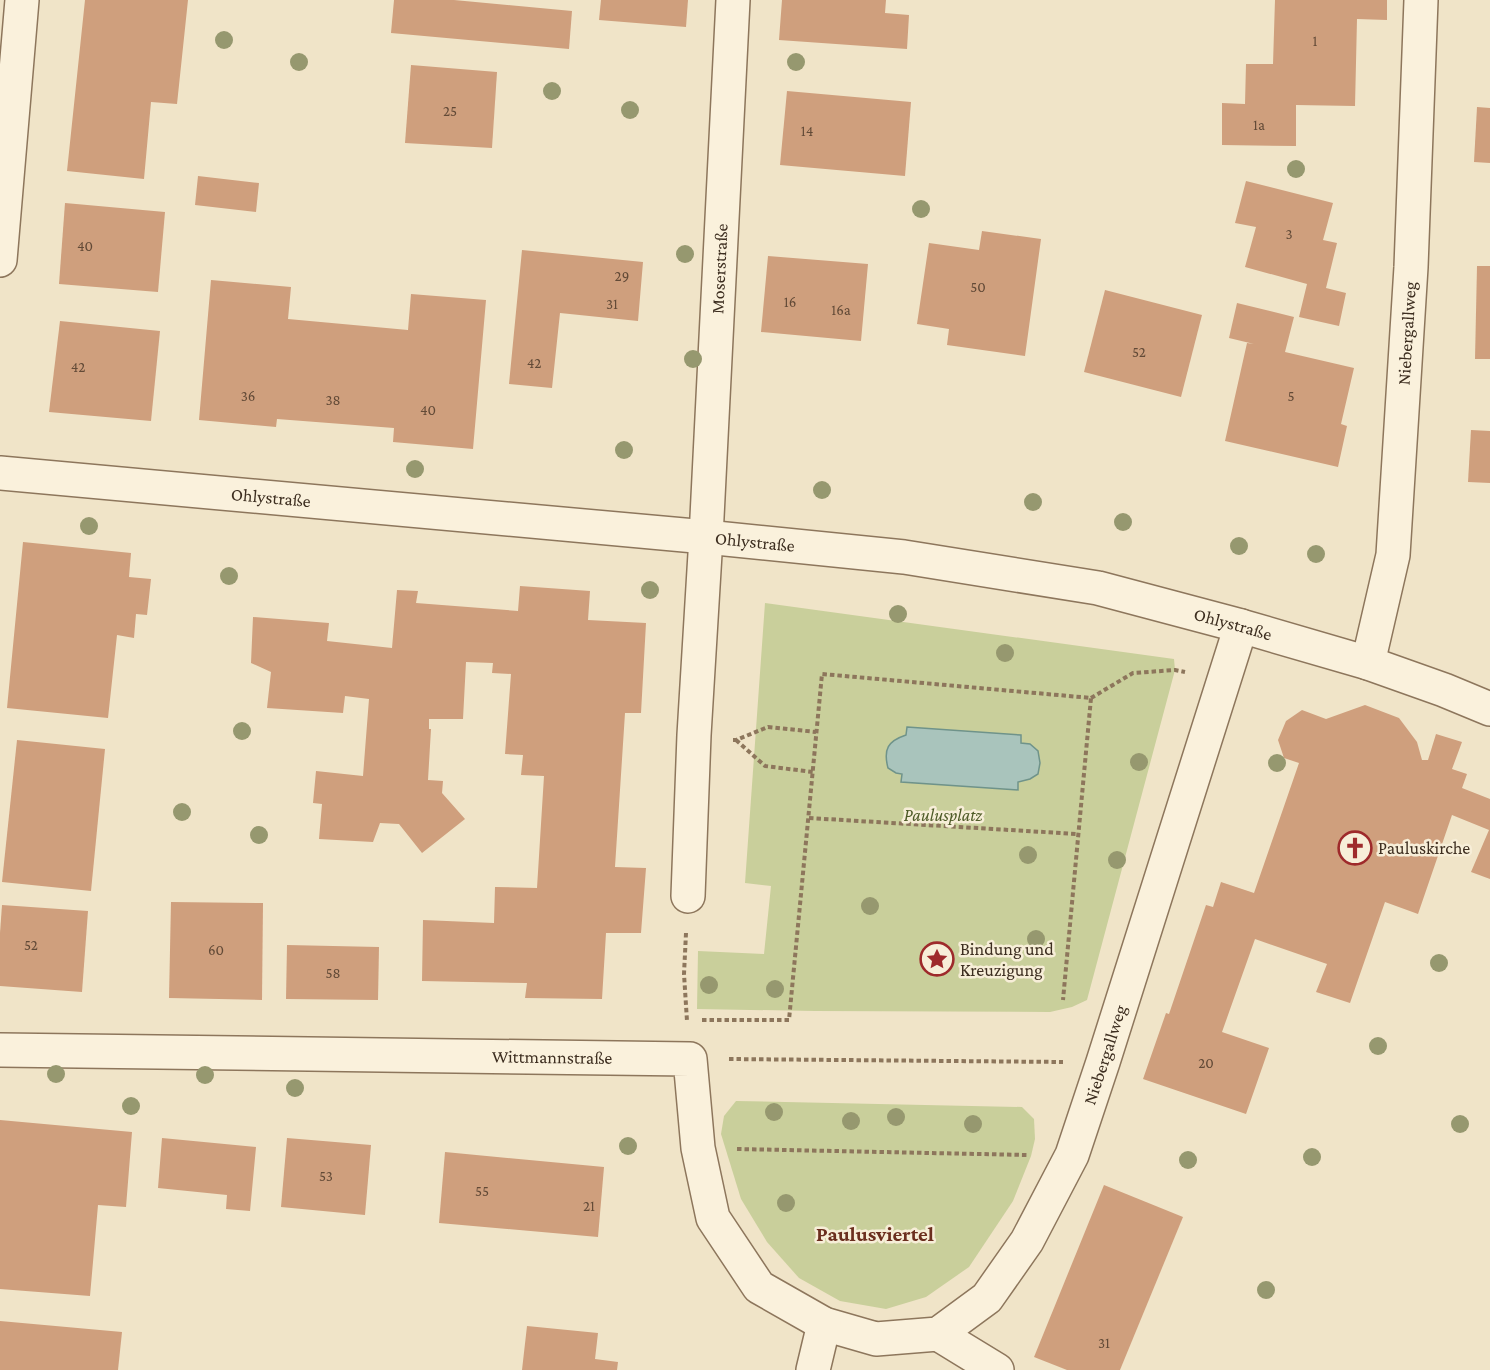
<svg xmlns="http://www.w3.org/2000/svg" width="1490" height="1370" font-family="'Crimson Pro',serif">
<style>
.green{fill:#c9cf9b}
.water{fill:#a9c4bc;stroke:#6f938a;stroke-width:1.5}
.building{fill:#cf9f7d}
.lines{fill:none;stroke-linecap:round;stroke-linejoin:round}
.minor-casing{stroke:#8d765c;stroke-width:36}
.path{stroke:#8d765c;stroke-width:4;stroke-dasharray:4.5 3;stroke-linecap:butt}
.minor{stroke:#faf1dc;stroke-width:33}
.tree{fill:#96986f}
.labels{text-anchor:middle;stroke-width:5;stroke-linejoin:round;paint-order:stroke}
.number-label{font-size:15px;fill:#624a37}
.street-label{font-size:18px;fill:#3d2e20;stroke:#f7eed8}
.park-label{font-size:18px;font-style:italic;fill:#4d5a26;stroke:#f7eed8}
.poi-label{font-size:18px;fill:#3d2e20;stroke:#f7eed8;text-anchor:start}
.quarter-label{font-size:21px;font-weight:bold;fill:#6b2e1e;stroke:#f7eed8}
</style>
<rect width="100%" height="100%" fill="#f0e4c8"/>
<g class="green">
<polygon points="765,603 1174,659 1175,670 1087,1000 1072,1007 1050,1012 815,1011 697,1009 698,951 764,954 771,886 745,883"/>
<polygon points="736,1101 1022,1107 1034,1119 1035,1139 1031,1156 1013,1201 969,1267 926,1297 886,1309 840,1301 799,1278 767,1242 741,1199 721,1134 724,1116"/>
</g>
<path class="water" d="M 907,727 L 1021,735 L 1021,743 L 1030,744 L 1038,751 L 1040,763 L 1038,774 L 1030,779 L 1018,782 L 1018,790 L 901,782 L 902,774 L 896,773 L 888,768 C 883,749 888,741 906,735 Z"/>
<g class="building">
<polygon points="85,0 188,0 177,104 151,102 144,179 67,171"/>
<polygon points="394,0 454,0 572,11 569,49 391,33"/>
<polygon points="601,0 688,0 686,27 599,20"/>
<polygon points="782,0 886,0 885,13 909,15 907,49 779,40"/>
<polygon points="1275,0 1387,0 1387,20 1357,19 1355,106 1296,105 1296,146 1222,145 1222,103 1245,104 1246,64 1273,64"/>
<polygon points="411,65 497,72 492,148 405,143"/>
<polygon points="787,91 911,102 905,176 780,165"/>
<polygon points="1477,107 1490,108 1490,163 1474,162"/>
<polygon points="198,176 259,183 256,212 195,205"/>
<polygon points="1246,181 1333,203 1323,240 1337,243 1326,288 1346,293 1339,326 1299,317 1307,284 1245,267 1256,227 1235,223"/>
<polygon points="65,203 165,212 158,292 59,284"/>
<polygon points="982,231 1041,239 1025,356 947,345 949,329 917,324 929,243 979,250"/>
<polygon points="522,250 643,262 638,321 560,313 552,388 509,384"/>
<polygon points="768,256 868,264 861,341 761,332"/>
<polygon points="1477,266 1490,266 1490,359 1475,359"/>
<polygon points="211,280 291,287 288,319 408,330 411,294 486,300 473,449 393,442 394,428 277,419 276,427 199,420"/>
<polygon points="1105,290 1202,315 1181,397 1084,372"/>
<polygon points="1237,303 1294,317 1285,352 1354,368 1341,424 1347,426 1338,467 1225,441 1247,343 1254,344 1229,338"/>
<polygon points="60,321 160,331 151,421 49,412"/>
<polygon points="1471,430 1490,431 1490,483 1468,482"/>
<polygon points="23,542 131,553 129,577 151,579 147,615 136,614 134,638 117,635 108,718 7,708"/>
<polygon points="520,586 590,591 588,620 646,623 641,713 625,713 615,867 646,868 641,933 606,933 602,999 525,998 527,983 422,981 423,920 494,923 495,887 537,888 544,776 521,775 523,755 505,754 511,674 492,673 493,663 466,662 463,719 429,719 429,729 431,729 428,780 443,781 442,793 465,819 422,853 399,824 380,823 373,842 319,839 322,804 313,803 316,771 363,776 369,699 345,696 343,713 267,708 271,672 251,663 253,617 329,623 327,641 392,648 397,590 418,591 416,603 518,611"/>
<polygon points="1365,705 1399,718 1417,742 1422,760 1428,760 1436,734 1462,742 1452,769 1467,774 1462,788 1490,799 1490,879 1471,872 1489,830 1452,815 1418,914 1385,902 1350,1003 1316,992 1327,964 1255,939 1222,1032 1269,1048 1246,1114 1143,1079 1166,1013 1169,1014 1206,905 1213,907 1221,882 1254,893 1299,763 1284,758 1278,740 1286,721 1302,710 1326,719"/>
<polygon points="17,740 105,749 91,891 2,882"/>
<polygon points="171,902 263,903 262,1000 169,998"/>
<polygon points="2,905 88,911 82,992 0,986 0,933"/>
<polygon points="287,945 379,947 378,1000 286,999"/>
<polygon points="0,1120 132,1132 126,1207 98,1205 90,1296 0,1289"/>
<polygon points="162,1138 256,1147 250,1211 226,1209 227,1195 158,1188"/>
<polygon points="287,1138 371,1145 365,1215 281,1207"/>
<polygon points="445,1152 604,1167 598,1237 439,1223"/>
<polygon points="1104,1185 1183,1217 1120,1370 1067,1370 1034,1357"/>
<polygon points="0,1321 122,1332 118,1370 0,1370"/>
<polygon points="527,1326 598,1333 595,1359 618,1362 617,1370 522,1370"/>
</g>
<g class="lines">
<defs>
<g id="minor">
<polyline points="0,260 22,0"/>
<path id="s1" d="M 0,473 L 706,537 L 904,557 L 1098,588 L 1241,626 L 1368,663 L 1444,690 L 1490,709"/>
<path id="s2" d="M 1368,663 L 1393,555 L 1411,267 L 1421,0"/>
<path id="s3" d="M 688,896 L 694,735 L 706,537 L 733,0"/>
<path id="s4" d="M 0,1050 L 690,1059 L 698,1148 L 713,1218 L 759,1287 L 824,1324 L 876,1339 L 938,1334 L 987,1298 L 1027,1241 L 1072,1155 L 1103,1062 L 1241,626"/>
<polyline points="938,1334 997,1370"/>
<polyline points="813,1370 824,1324"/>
</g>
</defs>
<use href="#minor" class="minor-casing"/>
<g class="path">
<polyline points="1091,698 1133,673 1175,670 1185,672"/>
<polyline points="733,740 736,740 768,727 816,732"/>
<polyline points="736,740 765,766 813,772"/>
<polyline points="809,818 1077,834"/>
<polyline points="686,933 684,974 687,1021"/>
<polyline points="702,1020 789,1020 822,674 1091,698 1063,1000"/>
<polyline points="729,1059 1063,1062"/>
<polyline points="737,1149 1027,1155"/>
</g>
<use href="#minor" class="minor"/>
</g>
<g class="tree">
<circle cx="224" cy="40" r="9"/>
<circle cx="299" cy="62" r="9"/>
<circle cx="796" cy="62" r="9"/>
<circle cx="552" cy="91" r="9"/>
<circle cx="630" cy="110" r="9"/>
<circle cx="1296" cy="169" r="9"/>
<circle cx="921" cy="209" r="9"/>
<circle cx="685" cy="254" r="9"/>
<circle cx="693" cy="359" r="9"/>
<circle cx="624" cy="450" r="9"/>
<circle cx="415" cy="469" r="9"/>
<circle cx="822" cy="490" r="9"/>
<circle cx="1033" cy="502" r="9"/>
<circle cx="1123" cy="522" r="9"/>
<circle cx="89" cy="526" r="9"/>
<circle cx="1239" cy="546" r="9"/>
<circle cx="1316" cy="554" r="9"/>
<circle cx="229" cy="576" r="9"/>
<circle cx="650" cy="590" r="9"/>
<circle cx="898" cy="614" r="9"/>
<circle cx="1005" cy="653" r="9"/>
<circle cx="242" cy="731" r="9"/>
<circle cx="1139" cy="762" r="9"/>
<circle cx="1277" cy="763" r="9"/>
<circle cx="182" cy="812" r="9"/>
<circle cx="259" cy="835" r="9"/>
<circle cx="1028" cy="855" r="9"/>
<circle cx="1117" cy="860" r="9"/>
<circle cx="870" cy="906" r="9"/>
<circle cx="1036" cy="939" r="9"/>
<circle cx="1439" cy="963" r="9"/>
<circle cx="709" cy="985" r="9"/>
<circle cx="775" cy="989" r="9"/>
<circle cx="1378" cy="1046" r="9"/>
<circle cx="56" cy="1074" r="9"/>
<circle cx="205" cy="1075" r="9"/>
<circle cx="295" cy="1088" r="9"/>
<circle cx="131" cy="1106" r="9"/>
<circle cx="774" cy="1112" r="9"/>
<circle cx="896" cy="1117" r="9"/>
<circle cx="851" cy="1121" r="9"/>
<circle cx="973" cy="1124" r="9"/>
<circle cx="1460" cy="1124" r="9"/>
<circle cx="628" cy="1146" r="9"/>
<circle cx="1312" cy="1157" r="9"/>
<circle cx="1188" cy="1160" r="9"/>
<circle cx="786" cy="1203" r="9"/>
<circle cx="1266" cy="1290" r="9"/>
</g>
<defs>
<symbol id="church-ring" viewBox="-11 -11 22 22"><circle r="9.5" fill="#f7eed8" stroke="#9e2a2b" stroke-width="1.5"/><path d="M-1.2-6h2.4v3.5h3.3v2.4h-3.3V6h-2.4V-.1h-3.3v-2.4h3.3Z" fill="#9e2a2b"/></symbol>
<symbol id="sight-ring" viewBox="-11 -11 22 22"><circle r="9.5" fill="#f7eed8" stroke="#9e2a2b" stroke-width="1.5"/><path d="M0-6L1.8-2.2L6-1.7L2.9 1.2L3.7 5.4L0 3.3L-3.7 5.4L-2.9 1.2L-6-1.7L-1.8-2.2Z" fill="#9e2a2b"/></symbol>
</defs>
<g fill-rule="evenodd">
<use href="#church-ring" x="1336" y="829" width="38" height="38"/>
<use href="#sight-ring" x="918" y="940" width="38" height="38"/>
</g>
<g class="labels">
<g class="number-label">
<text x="1315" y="46">1</text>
<text x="450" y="116">25</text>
<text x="1259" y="130">1a</text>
<text x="807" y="136">14</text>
<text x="1289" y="239">3</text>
<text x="85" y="251">40</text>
<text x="622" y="281">29</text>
<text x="978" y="292">50</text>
<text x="790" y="307">16</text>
<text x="612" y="309">31</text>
<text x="841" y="315">16a</text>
<text x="1139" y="357">52</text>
<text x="534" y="368">42</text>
<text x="78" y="372">42</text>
<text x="248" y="401">36</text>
<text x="1291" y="401">5</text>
<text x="333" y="405">38</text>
<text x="428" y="415">40</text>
<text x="31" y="950">52</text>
<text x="216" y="955">60</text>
<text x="333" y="978">58</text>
<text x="1206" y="1068">20</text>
<text x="326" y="1181">53</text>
<text x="482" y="1196">55</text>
<text x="589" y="1211">21</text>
<text x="1104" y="1348">31</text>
</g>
<g class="street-label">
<text dy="6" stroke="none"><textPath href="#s3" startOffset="628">Moserstraße</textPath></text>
<text dy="6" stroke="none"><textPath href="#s2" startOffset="333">Niebergallweg</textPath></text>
<text dy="6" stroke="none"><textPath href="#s1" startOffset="272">Ohlystraße</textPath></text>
<text dy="6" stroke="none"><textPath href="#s1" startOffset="758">Ohlystraße</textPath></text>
<text dy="6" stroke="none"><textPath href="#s1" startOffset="1244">Ohlystraße</textPath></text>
<text dy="6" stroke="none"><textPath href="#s4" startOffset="1458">Niebergallweg</textPath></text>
<text dy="6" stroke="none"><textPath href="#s4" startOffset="552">Wittmannstraße</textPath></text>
</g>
<g class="park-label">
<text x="943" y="821">Paulusplatz</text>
</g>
<g class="poi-label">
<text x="1378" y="854">Pauluskirche</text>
<text x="960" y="955">Bindung und<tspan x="960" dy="21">Kreuzigung</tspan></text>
</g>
<g class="quarter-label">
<text x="875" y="1241">Paulusviertel</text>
</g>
</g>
</svg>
